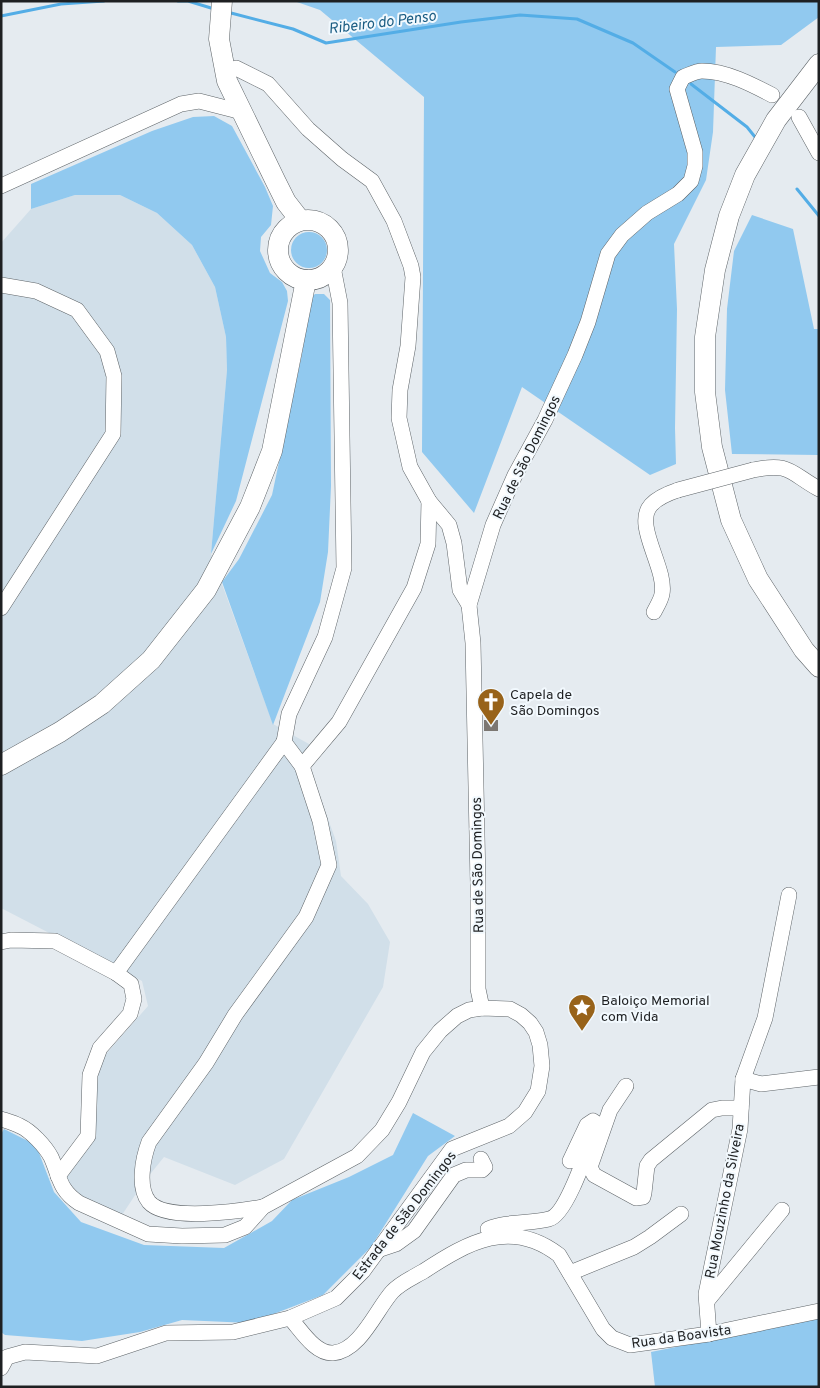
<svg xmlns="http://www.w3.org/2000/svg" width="820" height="1388" font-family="Overpass,sans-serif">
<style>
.built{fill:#d1dfe9}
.green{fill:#91c9ef}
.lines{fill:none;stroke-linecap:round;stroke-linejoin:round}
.stream{stroke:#53ade6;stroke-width:3}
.building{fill:#7c7772}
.minor-casing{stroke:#5e6468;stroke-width:16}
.major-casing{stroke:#5e6468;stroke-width:21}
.minor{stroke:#fff;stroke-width:15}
.major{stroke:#fff;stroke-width:20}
.minor-bridge-casing{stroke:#5e6468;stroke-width:16;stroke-linecap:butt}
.minor-bridge{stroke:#fff;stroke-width:15}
.labels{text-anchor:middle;stroke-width:4;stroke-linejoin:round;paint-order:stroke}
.street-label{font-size:14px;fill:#1e2022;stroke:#f2f9fe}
.poi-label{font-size:14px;fill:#1e2022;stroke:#f2f9fe;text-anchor:start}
.water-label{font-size:15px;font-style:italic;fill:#1b5d83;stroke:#f2f9fe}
</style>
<rect width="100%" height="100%" fill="#e5ebf0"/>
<polygon class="built" points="75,195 120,195 157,213 192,245 215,287 226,337 227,370 211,554 273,724 309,744 311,772 336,841 341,876 368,904 390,942 383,987 284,1159 235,1185 164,1157 143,1183 122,1215 86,1200 71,1187 64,1175 93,1137 95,1089 100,1061 148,1006 142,981 1,908 1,243 31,209"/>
<g class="green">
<polygon points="294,1 819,1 819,17 781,45 716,47 713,132 706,180 674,244 677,309 675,428 676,464 650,475 522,387 474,513 422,452 424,97 320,10"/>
<polygon points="214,116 232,126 265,187 273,206 271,225 261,237 260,251 270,273 282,282 287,291 288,301 236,501 211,554 227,370 226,337 215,287 192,245 157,213 120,195 75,195 31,209 31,184 152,131 193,117"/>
<polygon points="752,215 793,229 814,329 819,329 819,455 732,454 725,390 727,309 734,251"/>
<circle cx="309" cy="250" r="18"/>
<polygon points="315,294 324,294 330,300 331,486 328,552 320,602 273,725 222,582 239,559 272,495 302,354 310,299"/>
<polygon points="413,1113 455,1136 428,1156 371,1247 323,1295 250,1323 182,1320 140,1332 82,1341 5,1335 1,1332 1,1134 4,1129 36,1145 54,1192 81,1222 144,1245 224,1248 272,1221 292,1200 349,1177 393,1155"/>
<polygon points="819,1318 819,1387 655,1387 651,1352"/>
</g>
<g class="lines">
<g class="stream">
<polyline points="178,1 188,1 211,8"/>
<polyline points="231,13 293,29 326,43 461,22 520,15 577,19 633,43 675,72"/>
<polyline points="1,16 61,4 104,1"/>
<polyline points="691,84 747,127 755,137"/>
<polyline points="797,189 819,216"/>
</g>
</g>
<rect class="building" x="484" y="720" width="14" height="11"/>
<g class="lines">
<defs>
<g id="minor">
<polyline points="236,68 268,84 308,129 342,159 372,181 394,221 411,266 413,277 408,346 400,390 399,418 410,467 429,501 449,525 454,543 460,590 469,605"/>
<polyline points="799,117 819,153"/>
<polyline points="1,186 181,104 199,101 242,112"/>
<polyline points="1,285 36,291 77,310 107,351 114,376 113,434 1,608"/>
<path d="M 753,470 C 790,462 790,473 819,489"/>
<path d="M 654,612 C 657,606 661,600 662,594 C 667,568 633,525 651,505 C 658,497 669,493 678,490"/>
<polyline points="302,766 339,722 414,588 428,544 429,501"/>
<polyline points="1,942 11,940 55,941 116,973 131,984 134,999 130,1014 100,1048 90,1075 88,1136 58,1176"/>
<polyline points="116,973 284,742"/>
<path d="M 482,1008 L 478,989 L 478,883 L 473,643 L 469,605 L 493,525 L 515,475 L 545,420 L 575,355 L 588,322 L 608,254 L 622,235 L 647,213 L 678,194 L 691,181 L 695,166 L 695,152 L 677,89 L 683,77 C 689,75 696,71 702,71 C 726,71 751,84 772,95"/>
<polyline points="743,1079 761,1084 819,1077"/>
<polyline points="626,1086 610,1110 590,1167 594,1175 636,1198 643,1197 644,1193 647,1166 651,1160 712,1110 722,1108 741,1108"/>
<path d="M 1,1119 C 7,1121 14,1123 20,1126 C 31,1131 45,1146 51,1157 C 60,1177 59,1190 79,1203 L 148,1234 L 182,1236 L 225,1235 L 245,1227 L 263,1207 L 357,1156 L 382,1130 L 399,1102 L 423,1052 L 440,1031 L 457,1016 L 469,1010 L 482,1008 L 510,1009 L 521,1015 L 530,1023 L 536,1032 L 540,1045 L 542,1066 L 538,1091 L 525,1112 L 509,1126 L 452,1149 L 363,1271 L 336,1298 L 290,1318 L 233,1332 L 166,1333 L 97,1356 L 25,1352 L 7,1357 L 1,1368"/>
<path d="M 263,1207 C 240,1211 166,1222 149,1202 C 137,1187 143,1158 149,1142 L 206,1063 L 235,1015 L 306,917 L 329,865 L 320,821 L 302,766 L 284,742 L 289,714 L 325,637 L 344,568 L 340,303 L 333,267"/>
<path d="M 488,1229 C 506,1221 530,1224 549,1219 C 567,1215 589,1145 596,1127 L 596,1123 L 593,1121 L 587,1125 L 570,1161"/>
<polyline points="378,1250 396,1244 414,1231 454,1175 466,1170 482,1170 485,1167 481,1159"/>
<polyline points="570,1273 634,1247 650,1237 681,1214"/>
<polyline points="707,1301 782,1210"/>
<path d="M 290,1318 C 301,1330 315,1354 333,1353 C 360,1351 376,1310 392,1292 C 400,1283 414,1277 424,1271 C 468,1242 511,1218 559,1255 L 603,1329 L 612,1338 L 630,1345 L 709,1334 L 819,1311"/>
<polyline points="709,1334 706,1294 740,1129 743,1079 765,1018 789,895"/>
</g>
<g id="major">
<polyline points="222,1 219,39 227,81 276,182 286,202 300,220"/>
<polyline points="819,64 776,120 745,175 729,216 715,270 705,337 705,392 712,447 731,520 758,579 804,650 819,667"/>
<circle cx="308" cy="250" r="30"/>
<polyline points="1,765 60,732 102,704 151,660 206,590 250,507 272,451 306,280"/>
</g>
</defs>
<use href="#minor" class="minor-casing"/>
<use href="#major" class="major-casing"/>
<use href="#minor" class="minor"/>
<use href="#major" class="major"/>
<defs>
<polyline id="minor-bridge" points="678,490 753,470"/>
</defs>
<use href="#minor-bridge" class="minor-bridge-casing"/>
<use href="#minor-bridge" class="minor-bridge"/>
</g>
<defs>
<symbol id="church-pin" viewBox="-11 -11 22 30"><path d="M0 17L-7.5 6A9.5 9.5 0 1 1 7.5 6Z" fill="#98631a" stroke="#f2f9fe"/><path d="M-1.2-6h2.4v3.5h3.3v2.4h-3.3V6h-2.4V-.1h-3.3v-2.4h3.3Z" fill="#fff"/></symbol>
<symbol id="sight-pin" viewBox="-11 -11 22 30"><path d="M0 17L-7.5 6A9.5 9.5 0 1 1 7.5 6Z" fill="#98631a" stroke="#f2f9fe"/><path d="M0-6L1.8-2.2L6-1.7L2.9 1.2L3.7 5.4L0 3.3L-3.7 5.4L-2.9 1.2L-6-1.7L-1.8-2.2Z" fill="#fff"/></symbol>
</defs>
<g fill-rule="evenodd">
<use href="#church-pin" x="475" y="686" width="32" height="43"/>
<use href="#sight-pin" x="566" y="992" width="32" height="43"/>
</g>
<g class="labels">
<g class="street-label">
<text transform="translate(526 457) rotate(-64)" y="5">Rua de São Domingos</text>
<text transform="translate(477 865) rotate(-91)" y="5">Rua de São Domingos</text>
<text transform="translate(724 1201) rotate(-79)" y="5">Rua Mouzinho da Silveira</text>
<text transform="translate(404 1215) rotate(-52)" y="5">Estrada de São Domingos</text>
<text transform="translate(681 1336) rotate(-8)" y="5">Rua da Boavista</text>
</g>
<g class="poi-label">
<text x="510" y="699">Capela de<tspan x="510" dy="16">São Domingos</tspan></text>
<text x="601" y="1005">Baloiço Memorial<tspan x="601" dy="16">com Vida</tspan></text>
</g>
<g class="water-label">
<text transform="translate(382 22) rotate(-7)" y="5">Ribeiro do Penso</text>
</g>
</g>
<rect width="820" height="1388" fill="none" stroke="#1e2022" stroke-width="5"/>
</svg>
